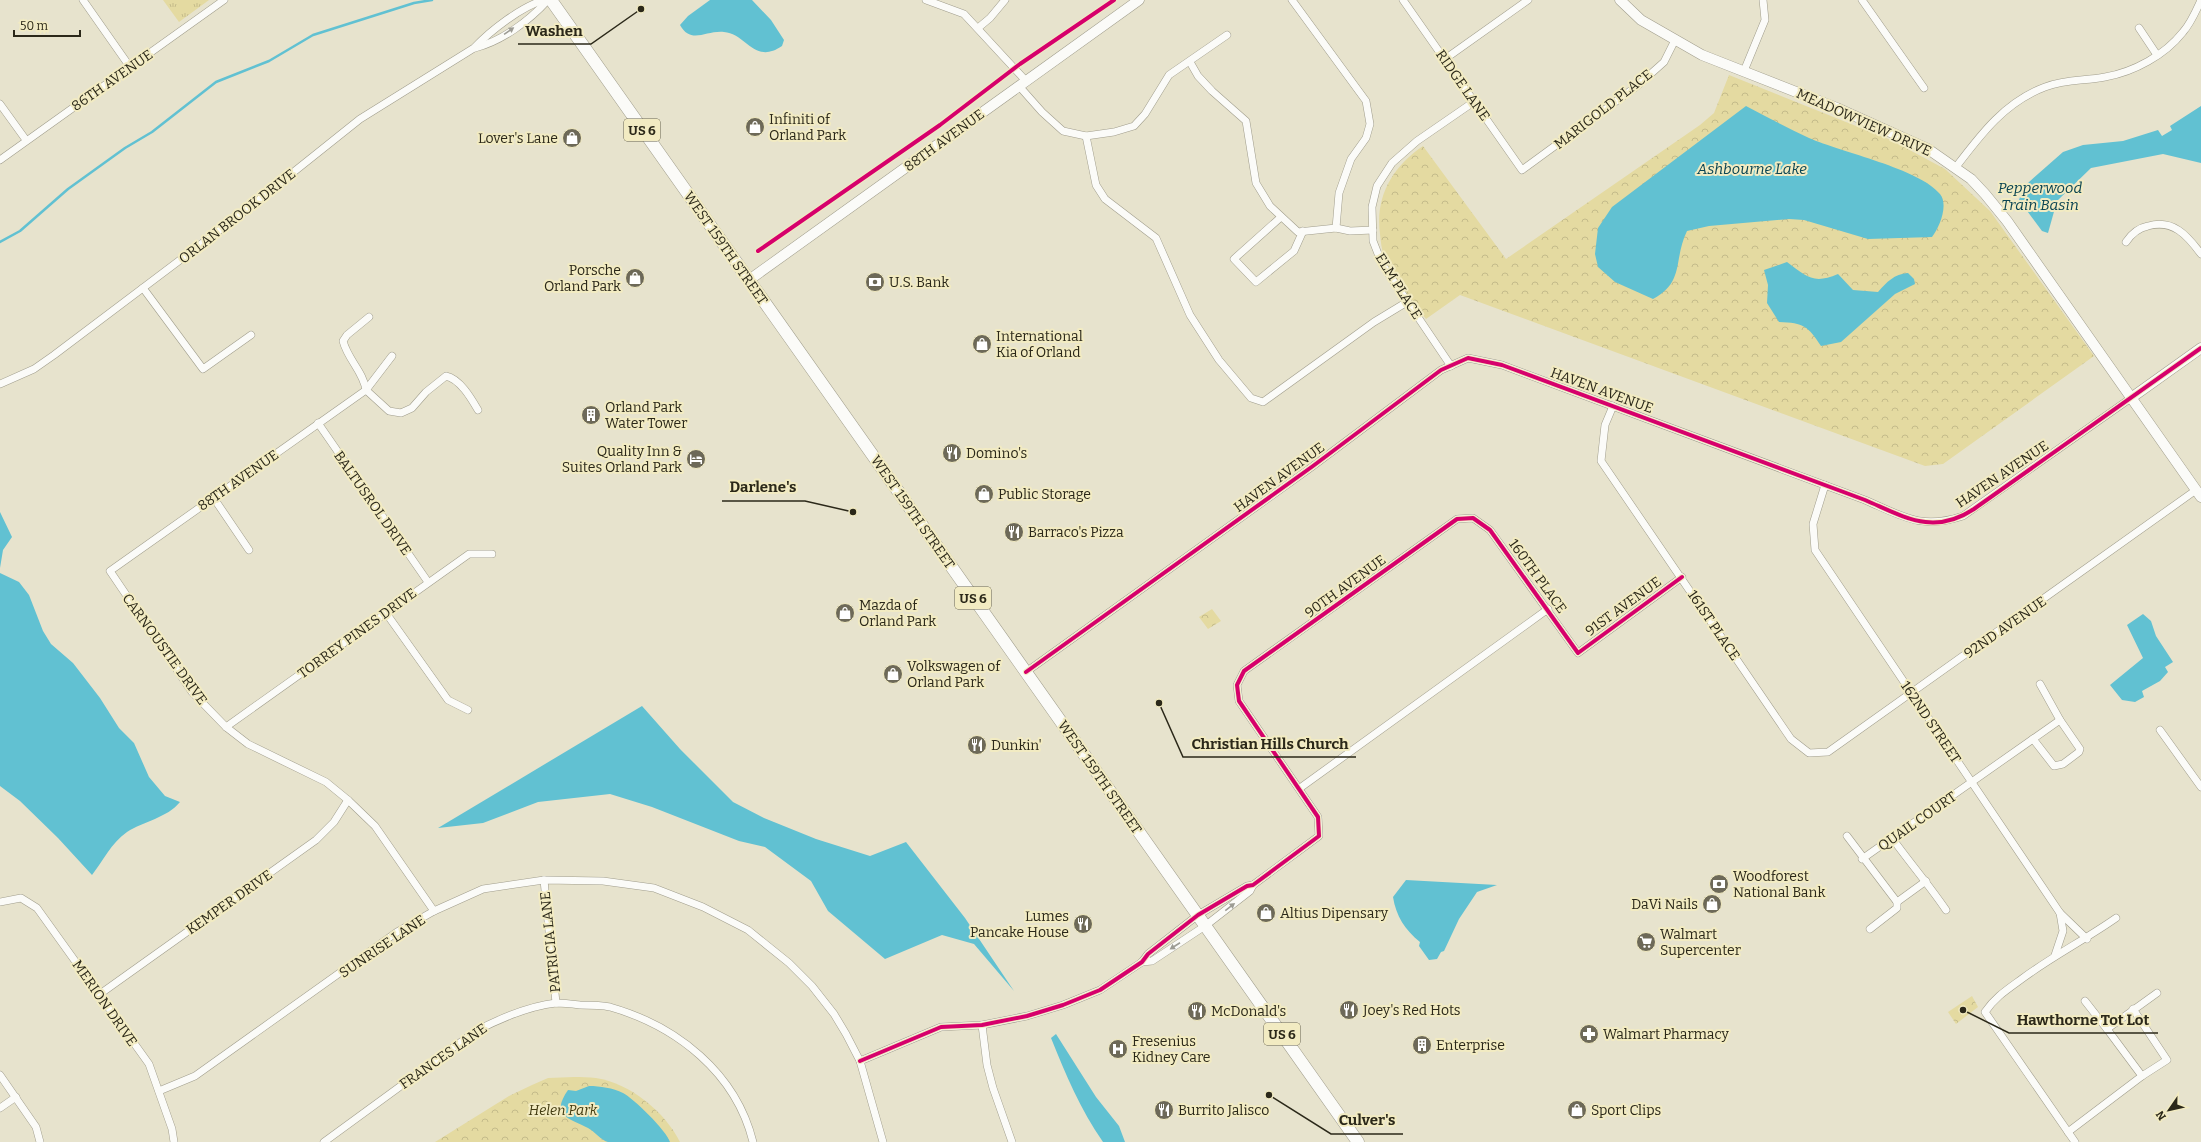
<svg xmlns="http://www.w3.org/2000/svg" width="2201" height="1142" font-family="Bitter,serif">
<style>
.grass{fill:url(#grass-tufts)}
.park{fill:url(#park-crowns)}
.water{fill:#61c1d2}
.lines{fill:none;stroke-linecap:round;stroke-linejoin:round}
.stream{stroke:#61c1d2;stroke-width:2.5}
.street-casing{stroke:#a09d8c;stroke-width:8}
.secondary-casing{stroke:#a09d8c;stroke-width:11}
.primary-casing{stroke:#a09d8c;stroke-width:13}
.street{stroke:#fbfbf8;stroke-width:7}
.secondary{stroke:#fbfbf8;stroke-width:10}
.primary{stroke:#fbfbf8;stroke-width:12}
.cycleway-casing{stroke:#f2ebc2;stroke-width:6}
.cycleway{stroke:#d6006c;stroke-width:4}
.oneway{fill:#9d9c94}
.labels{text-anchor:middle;stroke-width:4;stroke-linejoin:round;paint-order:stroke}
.shield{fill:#f2ebc2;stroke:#67624c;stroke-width:1}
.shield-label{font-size:13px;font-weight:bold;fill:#2b2819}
.street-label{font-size:14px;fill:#2b2819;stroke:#f2ebc2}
.poi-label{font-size:14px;fill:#2b2819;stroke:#f2ebc2;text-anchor:start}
.park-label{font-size:14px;font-style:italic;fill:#423b11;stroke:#f2ebc2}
.water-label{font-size:15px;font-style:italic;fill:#0a4452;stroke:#f2ebc2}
.leader{fill:none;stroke:#2b2819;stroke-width:1.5}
.callout-dot{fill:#2b2819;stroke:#f2ebc2;stroke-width:1.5}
.callout-label{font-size:15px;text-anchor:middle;font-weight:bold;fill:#2b2819;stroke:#f2ebc2;stroke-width:4;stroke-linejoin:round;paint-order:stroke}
</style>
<defs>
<pattern id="grass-tufts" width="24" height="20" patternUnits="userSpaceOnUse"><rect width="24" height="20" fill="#e4daa1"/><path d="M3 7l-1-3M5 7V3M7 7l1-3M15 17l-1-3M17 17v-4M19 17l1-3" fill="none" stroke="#c4bb8a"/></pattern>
<pattern id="park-crowns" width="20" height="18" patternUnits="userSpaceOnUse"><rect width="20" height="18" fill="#e4daa1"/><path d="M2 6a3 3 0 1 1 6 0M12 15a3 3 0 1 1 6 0" fill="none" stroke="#c4bb8a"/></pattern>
</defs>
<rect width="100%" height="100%" fill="#e7e3cd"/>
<polygon class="grass" points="163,0 209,0 179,22"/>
<g class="park">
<path d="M 1729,75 L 1891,140 L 1945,169 L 1990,211 L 2094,356 L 1943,464 L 1925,466 L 1460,295 L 1426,319 C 1412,301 1396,282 1386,261 C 1382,253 1381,244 1380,234 C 1375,197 1392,167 1423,146 L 1506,259 L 1700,125 L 1714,113 Z"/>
<polygon points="1212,609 1221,621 1208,629 1199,617"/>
<polygon points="1972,996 1978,1007 1956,1024 1948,1012"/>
<path d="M 574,1077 C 581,1077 589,1077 596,1078 C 630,1083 665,1112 680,1142 L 435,1142 L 509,1096 L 532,1085 L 548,1078 Z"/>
</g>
<g class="water">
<path d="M 710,0 L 752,0 L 771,20 L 784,40 L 782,46 C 754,65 747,34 724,32 C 706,30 691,45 680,25 L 688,16 Z"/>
<path d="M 1746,106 C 1767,117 1787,128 1809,138 C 1841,152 1920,169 1940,194 C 1949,205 1939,228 1932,237 L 1868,239 L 1804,220 L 1789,219 L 1709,226 L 1687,231 C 1673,260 1685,282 1653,299 L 1615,282 L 1598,267 L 1595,254 L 1598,228 L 1612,207 Z"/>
<polygon points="2201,106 2201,163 2163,154 2091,168 2057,201 2048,233 2042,231 2019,200 2022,191 2029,182 2063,152 2083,145 2123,141 2158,130 2162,136 2172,130 2170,126"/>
<path d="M 1787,262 C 1806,276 1813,285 1838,274 L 1853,290 L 1878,292 C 1887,282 1894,274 1908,273 L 1914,279 L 1915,284 L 1895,294 L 1841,342 L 1821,346 C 1808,326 1804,323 1779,322 L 1767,303 L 1768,285 L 1764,270 Z"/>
<polygon points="0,512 12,537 3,550 0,568"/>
<path d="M 0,573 L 19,582 L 29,595 L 43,631 L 51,644 L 73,663 L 100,698 L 119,728 L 134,743 L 149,777 L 165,796 L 180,802 C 167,818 144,821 127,832 C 111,843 103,861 92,875 L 58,838 L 20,801 L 0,786 Z"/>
<polygon points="2143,614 2151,621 2156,636 2173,662 2165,667 2168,672 2160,681 2142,691 2144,697 2135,702 2122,700 2110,685 2143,658 2127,625"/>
<polygon points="642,706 680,749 733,802 764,818 816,839 870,856 906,842 965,918 1014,991 974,944 942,935 885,959 828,911 811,881 765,847 739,841 652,807 610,794 538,802 483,823 438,828"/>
<path d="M 1406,880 L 1497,885 L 1477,892 L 1459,919 L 1444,951 L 1441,952 L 1437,959 L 1429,960 L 1419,946 L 1420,942 C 1405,930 1396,916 1393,897 Z"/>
<path d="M 1056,1034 L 1096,1097 L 1119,1126 L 1125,1142 L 1103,1142 C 1080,1109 1066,1075 1051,1038 Z"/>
<path d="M 589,1086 C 600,1086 613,1088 623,1093 C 633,1098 667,1131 670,1142 C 651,1142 626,1142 608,1142 C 602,1141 594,1131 588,1128 C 569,1118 550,1116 568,1090 L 576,1091 Z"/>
</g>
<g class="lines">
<polyline class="stream" points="0,242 20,231 68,189 125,148 152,132 216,82 269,61 313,35 414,3 432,0"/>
<defs>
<g id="street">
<polyline points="83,0 130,67"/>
<polyline points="926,0 964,14 1026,81"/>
<polyline points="1292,0 1366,101 1370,124 1366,138 1351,159 1339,193 1336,228"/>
<polyline points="1403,0 1522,170 1637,86 1664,62 1675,40"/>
<polyline points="1862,0 1924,88"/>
<polyline points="978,28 990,18 1005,0"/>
<polyline points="2139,28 2157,55"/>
<path d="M 475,48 C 502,41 529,21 548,0"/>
<polyline points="1445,59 1528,0"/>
<polyline points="1190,62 1198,76 1212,91 1246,121 1256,183 1270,206 1298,232 1336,228 1350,231 1373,230"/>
<polyline points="1744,71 1765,20 1763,0"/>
<polyline points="1019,86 1042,112 1063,131 1086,136 1114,132 1134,126 1145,114 1169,75 1227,35"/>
<polyline points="0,104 26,140"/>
<polyline points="1086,136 1096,185 1105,199 1156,238 1190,315 1219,360 1251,398 1263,402 1374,322 1407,302"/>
<polyline points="0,160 224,0"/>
<path d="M 1956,167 C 1981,134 2005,102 2045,87 C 2066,79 2085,81 2105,77 C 2134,72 2165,55 2183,32 C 2191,23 2196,11 2201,0"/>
<polyline points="1281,217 1234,259 1256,282 1294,251 1303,231"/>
<path d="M 2126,242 C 2132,233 2138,228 2148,226 C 2173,219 2187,235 2201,254"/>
<polyline points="143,288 203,369 251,335"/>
<path d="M 369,317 L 347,335 L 343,341 C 348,360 363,371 366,390 L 110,571 L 192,692 L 226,727 L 248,744 L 326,782 L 348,800 L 375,826 L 434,911"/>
<path d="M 392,356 L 366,390 L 389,411 L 401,413 L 412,408 L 426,392 L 446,376 C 460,379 471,398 478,410"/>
<polyline points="1451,366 1382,264 1373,241 1372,207 1377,186 1392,163 1417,141 1475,101"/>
<path d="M 0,384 L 34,369 L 54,355 L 241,214 L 360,119 L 474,48 C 491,30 521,7 544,0"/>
<polyline points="1613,406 1605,425 1601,461 1791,739 1809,753 1828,752 2196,490"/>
<polyline points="318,423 428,582"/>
<polyline points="1825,485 1813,524 1815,550 2060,913 2063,931 2055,955"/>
<polyline points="213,497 249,550"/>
<polyline points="386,613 448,700 468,710"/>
<path d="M 1026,672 L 1313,466 L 1441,370 L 1468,358 L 1502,365 L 1865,500 C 1902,516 1921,530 1963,516 L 2131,398"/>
<polyline points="226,727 469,554 492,554"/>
<polyline points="2160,730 2201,787"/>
<polyline points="2033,739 2054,766 2063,764 2079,752 2080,749 2060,720 2040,684"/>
<polyline points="1300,788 1548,609"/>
<polyline points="1847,836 1897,902 1897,908 1870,929"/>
<path d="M 1892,838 C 1910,863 1929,885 1946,910"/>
<polyline points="1862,859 2060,720"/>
<polyline points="544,880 556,1003"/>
<polyline points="0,902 21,898 37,908 149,1064 172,1129 174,1142"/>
<polyline points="1897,902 1926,881"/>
<polyline points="2060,913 2087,939"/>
<polyline points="1142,962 1152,961 1205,926 1250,891 1253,885"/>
<polyline points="100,994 316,840 334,822 348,800"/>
<polyline points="2085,1001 2107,1029"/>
<polyline points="982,1025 987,1065 993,1088 1012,1142"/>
<polyline points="860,1061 941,1027 982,1025 1027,1016 1063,1005 1100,990 1142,962 1148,954 1198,915 1247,886 1253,885 1319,836 1318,817 1239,701 1237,685 1244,671 1457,519 1473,518 1490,530 1578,653 1682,577"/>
<polyline points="0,1075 36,1127 40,1142"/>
<polyline points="2142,1076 2107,1029 2157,993"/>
<polyline points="159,1091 195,1076 397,932 434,911 483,889 544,880 603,881 654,888 703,907 748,930 789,963 812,986 834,1014 846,1034 860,1061 883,1142"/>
<polyline points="0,1108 16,1097"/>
<polyline points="2068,1132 2142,1076 2167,1060 2133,1009"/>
<path d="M 324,1142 L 476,1031 C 499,1019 530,1006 556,1003 C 564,1003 572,1004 580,1005 C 590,1005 601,1005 610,1007 C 677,1026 736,1073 753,1142"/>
<path d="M 2075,1142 L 1985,1012 C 1995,997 2008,989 2023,978 C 2053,956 2086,939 2116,918"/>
</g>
<g id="secondary">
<polyline points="1620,0 1641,20 1702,55 1837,108 1928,149 1971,179 1985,194 2007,221 2201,497"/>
<polyline points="749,280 1139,0"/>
<polyline points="2131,398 2201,348"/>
</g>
<polyline id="primary" points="551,0 1358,1142"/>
</defs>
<use href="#street" class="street-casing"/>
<use href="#secondary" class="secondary-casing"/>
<use href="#primary" class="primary-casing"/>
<use href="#street" class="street"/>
<use href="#secondary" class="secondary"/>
<use href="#primary" class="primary"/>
<defs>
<g id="cycleway">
<polyline points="758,251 940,125 1020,64 1114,0"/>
<path d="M 1026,672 L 1313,466 L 1441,370 L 1468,358 L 1502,365 L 1865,500 C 1905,517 1933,536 1974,509 L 2201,348"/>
<polyline points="860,1061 941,1027 982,1025 1027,1016 1063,1005 1100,990 1142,962 1148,954 1198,915 1247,886 1253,885 1319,836 1318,817 1239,701 1237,685 1244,671 1457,519 1473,518 1490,530 1578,653 1682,577"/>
</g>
</defs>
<use href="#cycleway" class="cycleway-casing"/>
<use href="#cycleway" class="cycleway"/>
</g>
<defs><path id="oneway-solid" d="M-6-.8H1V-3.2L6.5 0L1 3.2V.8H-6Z"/></defs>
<g class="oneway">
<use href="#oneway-solid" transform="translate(509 31) rotate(-35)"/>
<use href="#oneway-solid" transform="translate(1230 907) rotate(-38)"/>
<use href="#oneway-solid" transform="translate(1175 946) rotate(147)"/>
</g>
<defs>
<symbol id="shop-disc" viewBox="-11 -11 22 22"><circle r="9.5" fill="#6d6958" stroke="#f2ebc2"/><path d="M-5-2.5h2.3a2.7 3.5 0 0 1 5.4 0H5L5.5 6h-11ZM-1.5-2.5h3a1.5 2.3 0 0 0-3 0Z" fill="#fff"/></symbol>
<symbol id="bank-disc" viewBox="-11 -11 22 22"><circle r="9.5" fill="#6d6958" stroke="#f2ebc2"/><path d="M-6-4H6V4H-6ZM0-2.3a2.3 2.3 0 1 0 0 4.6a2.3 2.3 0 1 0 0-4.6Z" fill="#fff"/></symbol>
<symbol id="building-disc" viewBox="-11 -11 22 22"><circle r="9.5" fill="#6d6958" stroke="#f2ebc2"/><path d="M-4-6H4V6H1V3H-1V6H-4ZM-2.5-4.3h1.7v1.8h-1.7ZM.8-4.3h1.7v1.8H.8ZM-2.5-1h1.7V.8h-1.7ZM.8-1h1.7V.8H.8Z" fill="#fff"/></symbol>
<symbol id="restaurant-disc" viewBox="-11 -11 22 22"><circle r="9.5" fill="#6d6958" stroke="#f2ebc2"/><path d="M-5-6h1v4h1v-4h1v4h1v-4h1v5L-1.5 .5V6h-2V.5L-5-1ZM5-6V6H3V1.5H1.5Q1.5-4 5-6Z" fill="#fff"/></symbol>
<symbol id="hotel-disc" viewBox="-11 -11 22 22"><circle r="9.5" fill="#6d6958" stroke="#f2ebc2"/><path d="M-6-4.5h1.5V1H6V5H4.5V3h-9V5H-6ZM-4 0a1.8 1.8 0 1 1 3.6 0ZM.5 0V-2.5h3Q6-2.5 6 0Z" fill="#fff"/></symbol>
<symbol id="supermarket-disc" viewBox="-11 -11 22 22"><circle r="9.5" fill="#6d6958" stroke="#f2ebc2"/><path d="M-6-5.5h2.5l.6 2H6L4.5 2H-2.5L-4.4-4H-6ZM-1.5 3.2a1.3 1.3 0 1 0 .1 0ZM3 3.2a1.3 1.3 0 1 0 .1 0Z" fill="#fff"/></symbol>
<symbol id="pharmacy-disc" viewBox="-11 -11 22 22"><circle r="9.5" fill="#6d6958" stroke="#f2ebc2"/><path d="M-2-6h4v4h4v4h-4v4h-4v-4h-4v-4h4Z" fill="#fff"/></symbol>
<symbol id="hospital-disc" viewBox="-11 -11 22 22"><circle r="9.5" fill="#6d6958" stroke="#f2ebc2"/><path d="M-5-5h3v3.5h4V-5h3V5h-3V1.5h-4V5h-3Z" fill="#fff"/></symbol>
</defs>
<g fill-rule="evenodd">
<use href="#shop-disc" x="744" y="116" width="22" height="22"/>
<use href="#shop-disc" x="561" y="127" width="22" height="22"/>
<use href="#shop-disc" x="624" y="267" width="22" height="22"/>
<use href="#bank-disc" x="864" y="271" width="22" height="22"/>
<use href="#shop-disc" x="971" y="333" width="22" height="22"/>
<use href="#building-disc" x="580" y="404" width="22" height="22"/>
<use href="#restaurant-disc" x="941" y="442" width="22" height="22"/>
<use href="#hotel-disc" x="685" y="448" width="22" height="22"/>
<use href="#shop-disc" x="973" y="483" width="22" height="22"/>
<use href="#restaurant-disc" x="1003" y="521" width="22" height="22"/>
<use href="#shop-disc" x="834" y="602" width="22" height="22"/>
<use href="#shop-disc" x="882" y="663" width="22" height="22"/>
<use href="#restaurant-disc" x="966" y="734" width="22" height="22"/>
<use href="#bank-disc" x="1708" y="873" width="22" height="22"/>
<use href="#shop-disc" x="1701" y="893" width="22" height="22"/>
<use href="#shop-disc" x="1255" y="902" width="22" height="22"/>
<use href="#restaurant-disc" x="1072" y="913" width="22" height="22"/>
<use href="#supermarket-disc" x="1635" y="931" width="22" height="22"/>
<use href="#restaurant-disc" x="1338" y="999" width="22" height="22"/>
<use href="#restaurant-disc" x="1186" y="1000" width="22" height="22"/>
<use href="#pharmacy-disc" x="1578" y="1023" width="22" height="22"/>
<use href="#building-disc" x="1411" y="1034" width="22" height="22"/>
<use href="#hospital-disc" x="1107" y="1038" width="22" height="22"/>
<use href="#restaurant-disc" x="1153" y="1099" width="22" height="22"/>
<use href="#shop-disc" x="1566" y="1099" width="22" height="22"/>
</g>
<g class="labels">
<g class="shield">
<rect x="624" y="119" width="36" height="22" rx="3"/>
<rect x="955" y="587" width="36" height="22" rx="3"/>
<rect x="1264" y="1023" width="36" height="22" rx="3"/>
</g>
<g class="shield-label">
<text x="642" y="135">US 6</text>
<text x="973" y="603">US 6</text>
<text x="1282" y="1039">US 6</text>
</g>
<g class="street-label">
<text transform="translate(112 80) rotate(-35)" y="5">86TH AVENUE</text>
<text transform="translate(1463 85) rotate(55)" y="5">RIDGE LANE</text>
<text transform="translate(1603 109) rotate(-38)" y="5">MARIGOLD PLACE</text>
<text transform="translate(1864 122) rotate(24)" y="5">MEADOWVIEW DRIVE</text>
<text transform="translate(944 140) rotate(-36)" y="5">88TH AVENUE</text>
<text transform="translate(237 216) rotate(-38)" y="5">ORLAN BROOK DRIVE</text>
<text transform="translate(726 248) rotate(55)" y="5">WEST 159TH STREET</text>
<text transform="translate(1399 286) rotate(58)" y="5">ELM PLACE</text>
<text transform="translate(1602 390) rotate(20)" y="5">HAVEN AVENUE</text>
<text transform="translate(2002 474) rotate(-34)" y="5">HAVEN AVENUE</text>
<text transform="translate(1279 477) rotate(-36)" y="5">HAVEN AVENUE</text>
<text transform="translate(238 480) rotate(-35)" y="5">88TH AVENUE</text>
<text transform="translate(373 503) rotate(55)" y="5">BALTUSROL DRIVE</text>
<text transform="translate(913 512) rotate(55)" y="5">WEST 159TH STREET</text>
<text transform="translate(1538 576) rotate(54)" y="5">160TH PLACE</text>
<text transform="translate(1345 586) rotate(-36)" y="5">90TH AVENUE</text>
<text transform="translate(1623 606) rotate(-36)" y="5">91ST AVENUE</text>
<text transform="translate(1714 625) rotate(56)" y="5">161ST PLACE</text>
<text transform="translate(2005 627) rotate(-35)" y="5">92ND AVENUE</text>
<text transform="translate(357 633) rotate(-36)" y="5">TORREY PINES DRIVE</text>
<text transform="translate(165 649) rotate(54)" y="5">CARNOUSTIE DRIVE</text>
<text transform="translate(1931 722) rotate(56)" y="5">162ND STREET</text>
<text transform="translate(1100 777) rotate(55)" y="5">WEST 159TH STREET</text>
<text transform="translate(1917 821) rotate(-35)" y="5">QUAIL COURT</text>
<text transform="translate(229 902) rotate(-35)" y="5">KEMPER DRIVE</text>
<text transform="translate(550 942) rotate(-96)" y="5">PATRICIA LANE</text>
<text transform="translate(382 946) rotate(-34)" y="5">SUNRISE LANE</text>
<text transform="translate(105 1003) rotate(55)" y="5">MERION DRIVE</text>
<text transform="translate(443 1056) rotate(-35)" y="5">FRANCES LANE</text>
</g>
<g class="poi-label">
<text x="769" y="124">Infiniti of<tspan x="769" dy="16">Orland Park</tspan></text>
<text x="558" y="143" text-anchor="end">Lover's Lane</text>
<text x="621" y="275" text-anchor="end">Porsche<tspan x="621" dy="16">Orland Park</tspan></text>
<text x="889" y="287">U.S. Bank</text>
<text x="996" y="341">International<tspan x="996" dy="16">Kia of Orland</tspan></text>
<text x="605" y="412">Orland Park<tspan x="605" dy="16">Water Tower</tspan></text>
<text x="682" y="456" text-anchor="end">Quality Inn &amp;<tspan x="682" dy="16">Suites Orland Park</tspan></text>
<text x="966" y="458">Domino's</text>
<text x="998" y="499">Public Storage</text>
<text x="1028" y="537">Barraco's Pizza</text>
<text x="859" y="610">Mazda of<tspan x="859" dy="16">Orland Park</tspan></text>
<text x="907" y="671">Volkswagen of<tspan x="907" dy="16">Orland Park</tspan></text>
<text x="991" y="750">Dunkin'</text>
<text x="1733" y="881">Woodforest<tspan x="1733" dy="16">National Bank</tspan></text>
<text x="1698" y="909" text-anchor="end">DaVi Nails</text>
<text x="1280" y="918">Altius Dipensary</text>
<text x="1069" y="921" text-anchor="end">Lumes<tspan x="1069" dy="16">Pancake House</tspan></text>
<text x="1660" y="939">Walmart<tspan x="1660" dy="16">Supercenter</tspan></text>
<text x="1363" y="1015">Joey's Red Hots</text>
<text x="1211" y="1016">McDonald's</text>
<text x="1603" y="1039">Walmart Pharmacy</text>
<text x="1132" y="1046">Fresenius<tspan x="1132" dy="16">Kidney Care</tspan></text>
<text x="1436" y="1050">Enterprise</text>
<text x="1178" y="1115">Burrito Jalisco</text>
<text x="1591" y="1115">Sport Clips</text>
</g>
<g class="park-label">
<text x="563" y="1115">Helen Park</text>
</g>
<g class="water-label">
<text x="1752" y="174">Ashbourne Lake</text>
<text x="2040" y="193">Pepperwood<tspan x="2040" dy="17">Train Basin</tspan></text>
</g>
</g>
<path class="leader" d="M641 9L591 44H518M853 512L805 501H722M1159 703L1183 757H1356M1963 1010L2009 1033H2158M1269 1095L1331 1134H1403"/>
<g class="callout-dot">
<circle cx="641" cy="9" r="4"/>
<circle cx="853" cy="512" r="4"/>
<circle cx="1159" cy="703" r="4"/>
<circle cx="1963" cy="1010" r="4"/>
<circle cx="1269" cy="1095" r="4"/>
</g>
<g class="callout-label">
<text x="554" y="36">Washen</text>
<text x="763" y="492">Darlene's</text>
<text x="1270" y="749">Christian Hills Church</text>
<text x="2083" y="1025">Hawthorne Tot Lot</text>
<text x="1367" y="1125">Culver's</text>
</g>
<g transform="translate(2169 1110) rotate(236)" stroke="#f2ebc2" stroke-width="3" paint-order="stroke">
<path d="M0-3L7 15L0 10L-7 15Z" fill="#2b2819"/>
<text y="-6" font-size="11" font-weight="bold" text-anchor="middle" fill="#2b2819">N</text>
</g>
<path d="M14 30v6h66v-6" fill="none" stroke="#2b2819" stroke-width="2"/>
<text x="20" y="30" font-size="12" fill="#2b2819" stroke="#f2ebc2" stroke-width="3" paint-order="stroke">50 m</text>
</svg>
